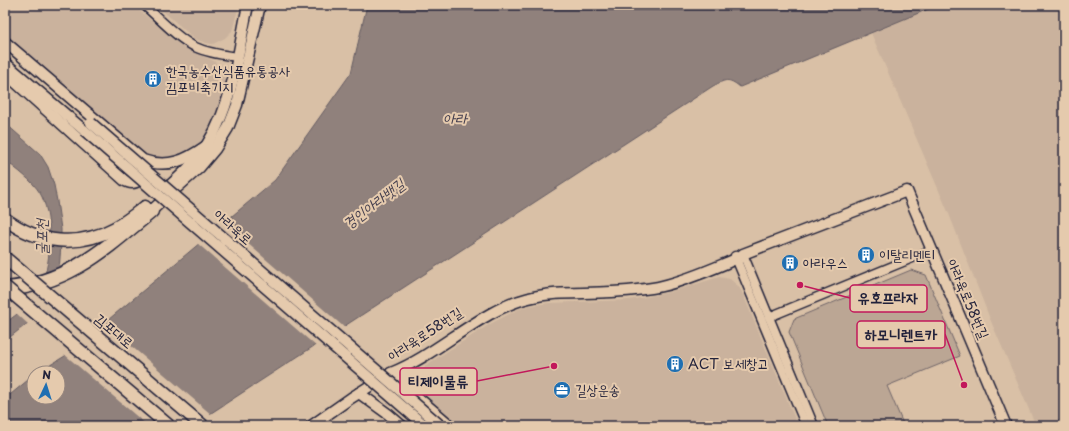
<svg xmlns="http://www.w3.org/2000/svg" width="1069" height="431" font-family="'Playpen Sans','Poor Story',sans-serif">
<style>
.built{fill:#cab29d}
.green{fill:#bba694;stroke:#6e6468}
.water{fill:#90817c;stroke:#645b62}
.pier{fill:#d9c0a6}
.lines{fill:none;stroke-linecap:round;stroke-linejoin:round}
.minor-casing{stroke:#22223b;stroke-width:11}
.tertiary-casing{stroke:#22223b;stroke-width:13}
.primary-casing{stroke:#22223b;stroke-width:15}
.motorway-casing{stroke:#22223b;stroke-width:17}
.minor{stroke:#e5caad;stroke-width:8}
.tertiary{stroke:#e5caad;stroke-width:10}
.primary{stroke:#e5caad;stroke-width:12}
.motorway{stroke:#e5caad;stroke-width:14}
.tertiary-bridge-casing{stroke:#22223b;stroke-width:13;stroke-linecap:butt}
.primary-bridge-casing{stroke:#22223b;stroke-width:15;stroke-linecap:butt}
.tertiary-bridge{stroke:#e5caad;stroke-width:10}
.primary-bridge{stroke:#e5caad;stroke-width:12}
.labels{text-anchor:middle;stroke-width:4;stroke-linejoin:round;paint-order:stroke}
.poi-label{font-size:14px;fill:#22223b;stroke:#e5caad;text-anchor:start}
.street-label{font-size:14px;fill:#22223b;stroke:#e5caad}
.water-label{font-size:15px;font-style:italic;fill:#433e4e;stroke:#e5caad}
.leader{fill:none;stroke:#c2185b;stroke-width:1.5}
.callout-dot{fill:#c2185b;stroke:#e5caad;stroke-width:1.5}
.callout{fill:#e5caad;stroke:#c2185b;stroke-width:1.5}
.callout-label{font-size:15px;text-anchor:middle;font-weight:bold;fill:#22223b}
</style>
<rect width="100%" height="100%" fill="#d9c0a6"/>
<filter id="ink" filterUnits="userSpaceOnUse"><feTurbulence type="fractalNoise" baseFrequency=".025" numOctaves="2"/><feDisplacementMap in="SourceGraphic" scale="8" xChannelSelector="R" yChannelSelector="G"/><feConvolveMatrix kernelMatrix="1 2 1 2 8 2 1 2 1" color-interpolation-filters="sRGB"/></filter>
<g filter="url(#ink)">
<g class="built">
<polygon points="5,5 133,5 184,48 214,61 222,70 225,81 223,97 213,121 204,139 200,145 181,158 157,160 144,155 122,138 5,36"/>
<polygon points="156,5 239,5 232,31 225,38 213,44 206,43 195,39"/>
<polygon points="938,5 1064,5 1064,426 1036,426 990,319 949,214 871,33"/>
<polygon points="719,277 730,279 738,286 742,292 798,426 455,426 423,397 420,392 419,380 421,372 426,365 490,324 519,309 528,306 549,303 629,300 646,297 670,292"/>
</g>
<polygon class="green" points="911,270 926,275 960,356 887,386 904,426 828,426 789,332 794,319"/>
<g class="water">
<path d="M 367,5 L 938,5 L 740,87 C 728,77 725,80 713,86 L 202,419 L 196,426 L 5,426 L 5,399 L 34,375 L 34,397 L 58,397 L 58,373 L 37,373 L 65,356 L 275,180 L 351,73 Z"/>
<path d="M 5,123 L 40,154 L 48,167 L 54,185 L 57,201 L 61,229 L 61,244 L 59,272 L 38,315 L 5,341 L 5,323 C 13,317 24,310 30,301 C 35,294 42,285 44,277 C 52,256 52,213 40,193 C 32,180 17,170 5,160 Z"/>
</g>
<g class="pier">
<polygon points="223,222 345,328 317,347 197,243"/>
<polygon points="44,271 59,284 58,287 54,298 45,309 29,325 15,312 28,301 37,289"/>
<polygon points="103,322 212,415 204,420 198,426 148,426 64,354"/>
</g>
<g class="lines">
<defs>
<g id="minor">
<path d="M 144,5 C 159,18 177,38 195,47 C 208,53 223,55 237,57"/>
<polyline points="743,254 814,426"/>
<polyline points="735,256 806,426"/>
<polyline points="769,317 932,250"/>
</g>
<g id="tertiary">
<path d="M 5,42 L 143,160 C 168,169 186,160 206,146"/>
<polyline points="5,63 85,131"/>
<path d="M 5,73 L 124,180 C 133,186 140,182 145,173"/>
<path d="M 161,193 C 174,182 187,171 198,157 C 232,115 237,57 248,5"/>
<polyline points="151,211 199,168 215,149 228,128 237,105 260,5"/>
<path d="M 391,373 C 439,354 480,310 529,298 C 555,291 584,294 611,292 C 628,291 646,290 662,286 C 688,280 712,269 736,259 L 743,254 L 907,191 L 1006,426"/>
<polyline points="391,373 409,390 451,426"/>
<polyline points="359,393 388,414 402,426"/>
<polyline points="311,426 351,398 381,379"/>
</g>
<path id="primary" d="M 5,219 C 39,244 78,248 115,228 C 126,222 136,214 145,207"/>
<path id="motorway" d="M 5,289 C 68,284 105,249 151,211"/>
</defs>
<use href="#minor" class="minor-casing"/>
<use href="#tertiary" class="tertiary-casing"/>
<use href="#primary" class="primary-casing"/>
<use href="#motorway" class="motorway-casing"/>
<use href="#minor" class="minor"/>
<use href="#tertiary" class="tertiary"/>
<use href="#primary" class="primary"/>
<use href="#motorway" class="motorway"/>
<defs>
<g id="tertiary-bridge">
<polyline points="91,123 441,426"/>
<polyline points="85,131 425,426"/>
</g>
<g id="primary-bridge">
<polyline points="5,258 203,426"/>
<polyline points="5,287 169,426"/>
</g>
</defs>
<use href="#tertiary-bridge" class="tertiary-bridge-casing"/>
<use href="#primary-bridge" class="primary-bridge-casing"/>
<use href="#tertiary-bridge" class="tertiary-bridge"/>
<use href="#primary-bridge" class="primary-bridge"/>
</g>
</g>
<defs>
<symbol id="building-disc" viewBox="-11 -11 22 22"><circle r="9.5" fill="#1f6fb2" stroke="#e5caad"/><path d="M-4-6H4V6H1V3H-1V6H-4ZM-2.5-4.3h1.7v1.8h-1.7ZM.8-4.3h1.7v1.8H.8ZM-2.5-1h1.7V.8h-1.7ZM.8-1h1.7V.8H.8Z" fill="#fff"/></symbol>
<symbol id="office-disc" viewBox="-11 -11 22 22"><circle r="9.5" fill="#1f6fb2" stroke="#e5caad"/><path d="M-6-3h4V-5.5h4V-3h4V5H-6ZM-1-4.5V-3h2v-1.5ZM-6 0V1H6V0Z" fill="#fff"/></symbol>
</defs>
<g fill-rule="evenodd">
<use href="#building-disc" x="143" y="69" width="20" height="20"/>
<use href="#building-disc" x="856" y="245" width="20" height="20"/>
<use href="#building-disc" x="780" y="253" width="20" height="20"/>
<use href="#building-disc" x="665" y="354" width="20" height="20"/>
<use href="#office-disc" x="552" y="380" width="20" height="20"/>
</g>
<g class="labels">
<g class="poi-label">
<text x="166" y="76">한국농수산식품유통공사<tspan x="166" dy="16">김포비축기지</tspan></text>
<text x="879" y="260">이탈리멘티</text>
<text x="803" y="268">아라우스</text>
<text x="688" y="369">ACT 보세창고</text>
<text x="575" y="395">길상운송</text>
</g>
<g class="street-label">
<text transform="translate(233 227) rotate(41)" y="5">아라육로</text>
<text transform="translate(968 299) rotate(67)" y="5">아라육로58번길</text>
<text transform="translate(114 331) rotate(40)" y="5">김포대로</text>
<text transform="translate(425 334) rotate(-33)" y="5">아라육로58번길</text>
</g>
<g class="water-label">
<text x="455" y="124">아라</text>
<text transform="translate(374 204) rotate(-37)" y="5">경인아라뱃길</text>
<text transform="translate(42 237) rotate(-91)" y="5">굴포천</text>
</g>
</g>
<path class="leader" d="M800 285L850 298M964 385L945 334M554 366L477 381"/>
<g class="callout-dot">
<circle cx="800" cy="285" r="4"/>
<circle cx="964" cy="385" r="4"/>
<circle cx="554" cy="366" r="4"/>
</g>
<g class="callout">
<rect x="850" y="285" width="77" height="27" rx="4"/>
<rect x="857" y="321" width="88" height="27" rx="4"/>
<rect x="400" y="368" width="77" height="27" rx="4"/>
</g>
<g class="callout-label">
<text x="888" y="303">유호프라자</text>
<text x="901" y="340">하모니렌트카</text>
<text x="438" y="387">티제이물류</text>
</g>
<rect width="1069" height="431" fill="none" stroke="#e5caad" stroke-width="20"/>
<rect x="10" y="10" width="1049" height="411" fill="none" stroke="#22223b" stroke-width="1.5" filter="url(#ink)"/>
<g transform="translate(46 385) rotate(4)"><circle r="19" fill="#e5caad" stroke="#97877f"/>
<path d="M0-3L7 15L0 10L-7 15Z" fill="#1f6fb2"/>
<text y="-6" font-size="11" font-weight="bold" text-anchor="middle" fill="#22223b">N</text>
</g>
</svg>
